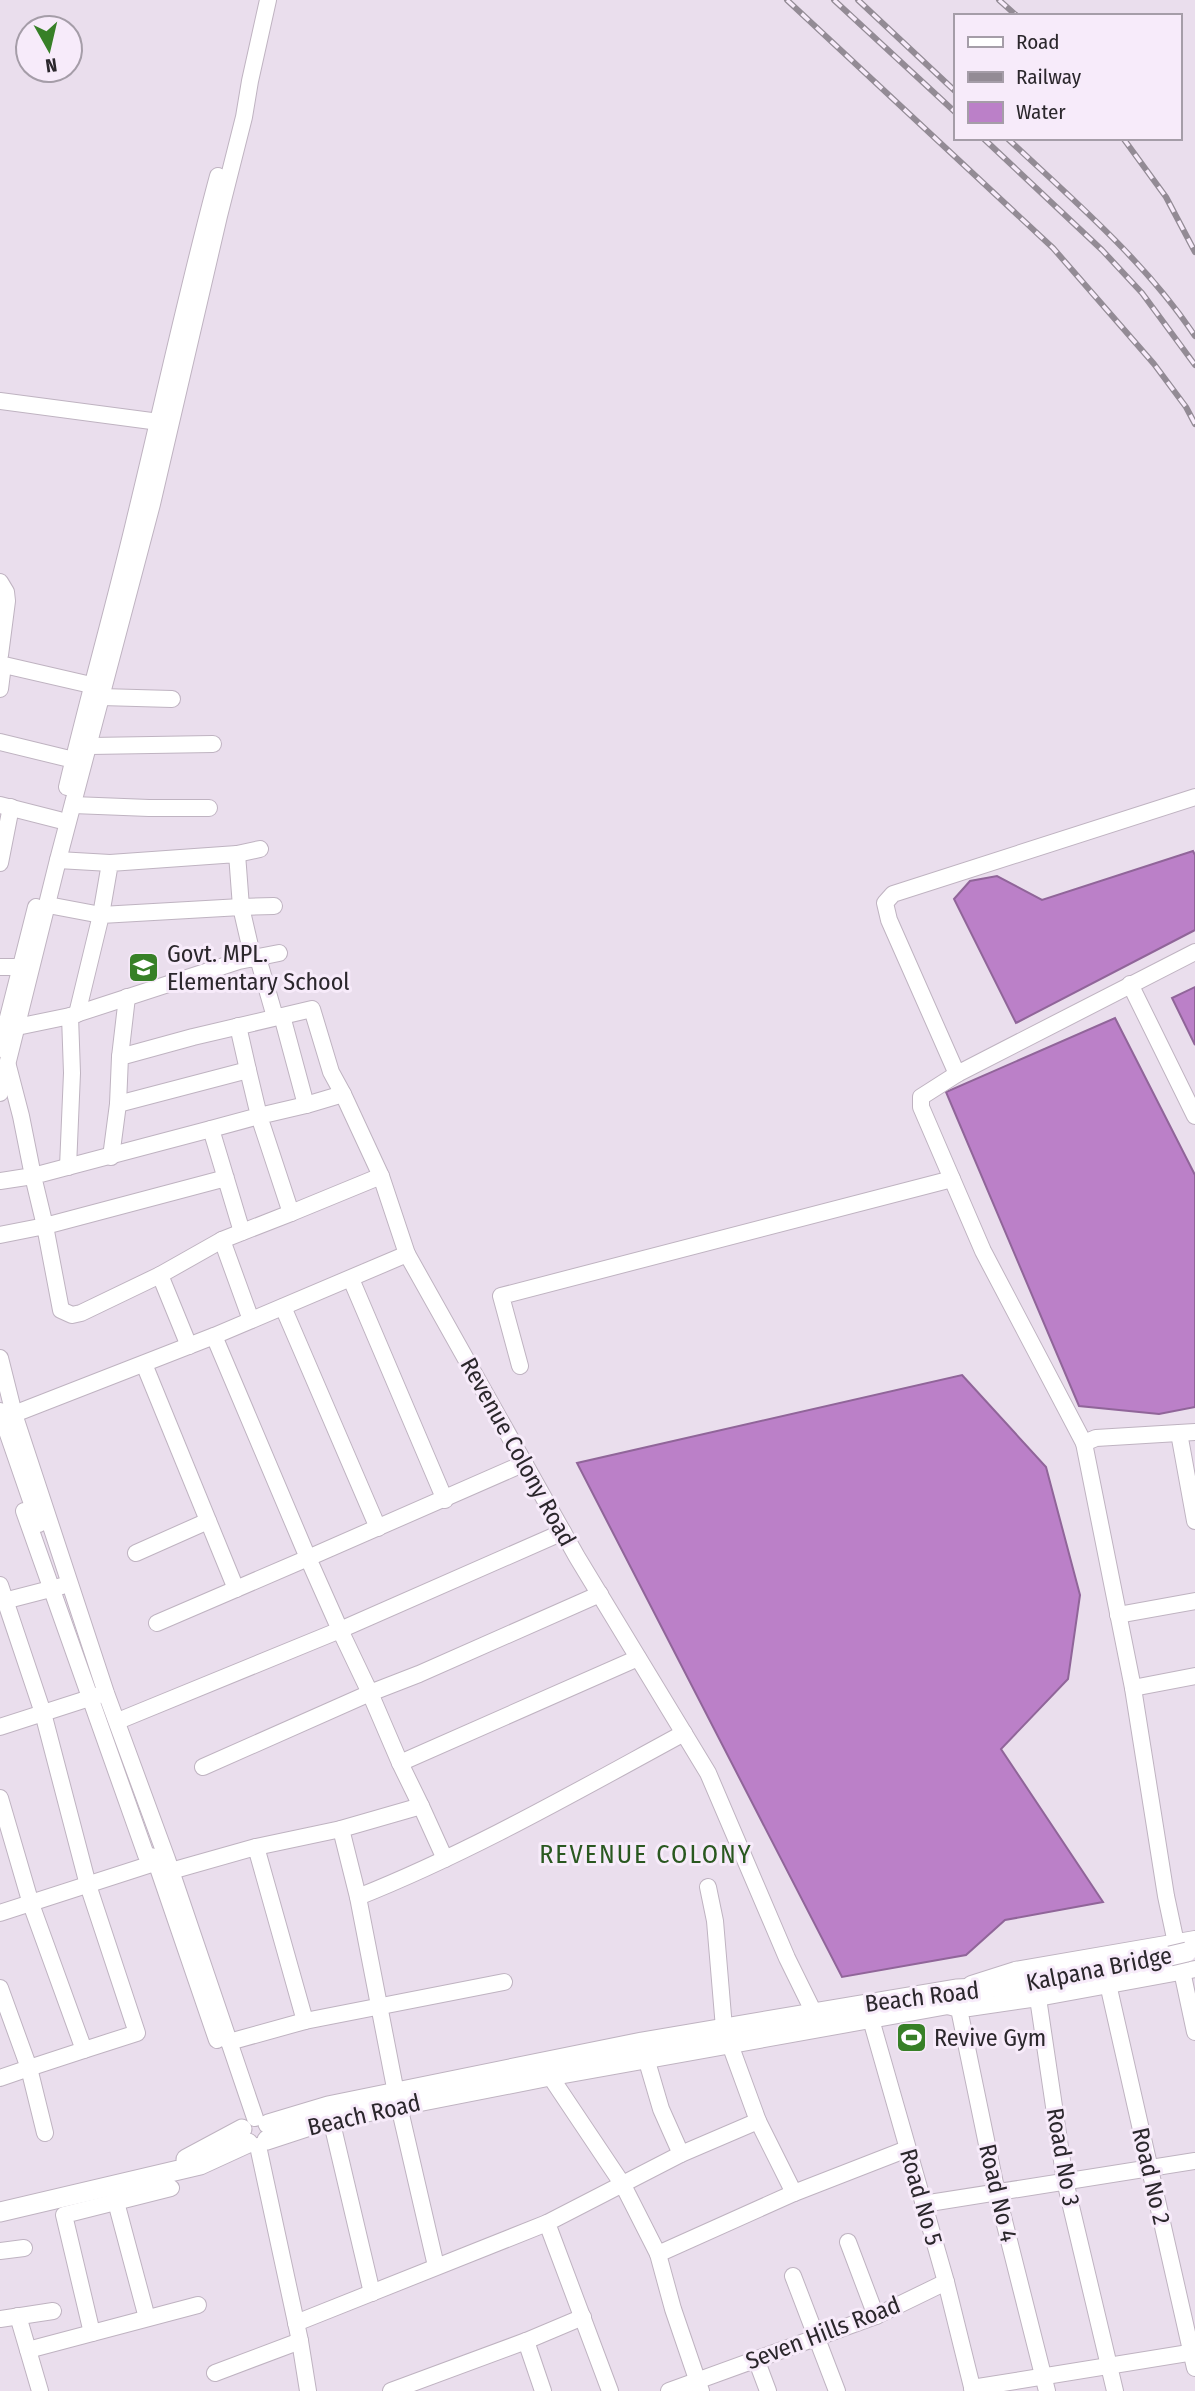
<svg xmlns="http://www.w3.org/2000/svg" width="1195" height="2391" font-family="'Fira Sans Condensed',sans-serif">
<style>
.water{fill:#bb80c8;stroke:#906599;stroke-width:2}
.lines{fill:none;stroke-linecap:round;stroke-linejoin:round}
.minor-casing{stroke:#bfb3c1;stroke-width:18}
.major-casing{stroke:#bfb3c1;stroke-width:21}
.minor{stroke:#fff;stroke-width:16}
.major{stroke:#fff;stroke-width:19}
.rail-casing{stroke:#938b95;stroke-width:6}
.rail{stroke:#f7ebfa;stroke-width:3.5;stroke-dasharray:10;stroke-linecap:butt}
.major-bridge-casing{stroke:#bfb3c1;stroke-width:21;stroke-linecap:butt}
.major-bridge{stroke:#fff;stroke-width:19}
.labels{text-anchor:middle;stroke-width:6;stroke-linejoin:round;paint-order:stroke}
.poi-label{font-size:24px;fill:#2b272c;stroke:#f7ebfa;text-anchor:start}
.street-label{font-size:24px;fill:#2b272c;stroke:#f7ebfa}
.neighbourhood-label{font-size:26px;letter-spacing:2px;fill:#2a5820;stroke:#f7ebfa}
</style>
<rect width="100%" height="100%" fill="#eadeed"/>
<g class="water">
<polygon points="1193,851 1195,855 1195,930 1016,1023 954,899 970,881 997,876 1042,900"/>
<polygon points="1195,987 1195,1045 1172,998"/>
<polygon points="1115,1018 1195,1175 1195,1407 1159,1414 1079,1406 946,1092"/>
<polygon points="962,1375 1046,1467 1080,1595 1068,1679 1001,1749 1103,1902 1005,1920 966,1955 842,1977 577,1463"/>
</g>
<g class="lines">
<defs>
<g id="minor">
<polyline points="0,401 159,422"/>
<polyline points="0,582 6,592 7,601 0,655"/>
<polyline points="0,664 91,685"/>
<polyline points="0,689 3,665"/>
<polyline points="101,697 172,699"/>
<polyline points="0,742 82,762"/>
<polyline points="90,746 213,744"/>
<path d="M 67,787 C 88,698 113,611 134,523 C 162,408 187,291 218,176"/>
<polyline points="0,805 59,820"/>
<polyline points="73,805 149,808 209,808"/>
<polyline points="237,854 260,849"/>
<polyline points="58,860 110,863"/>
<polyline points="0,863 11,807"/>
<polyline points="48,905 101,915 110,863 237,854 241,907 274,906"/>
<polyline points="258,958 275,1017"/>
<polyline points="0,967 21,967"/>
<polyline points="1130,984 1195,1116"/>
<polyline points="77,1014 101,915 241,907 253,959"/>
<polyline points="70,1016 239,961 279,953"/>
<polyline points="17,1027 70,1016 72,1073 68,1167"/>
<polyline points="0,1049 36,907"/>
<polyline points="120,1057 127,997"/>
<polyline points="957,1074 889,920 885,903 893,894 1195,797"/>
<polyline points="0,1093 58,860 152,504 219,216 244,117 250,81 268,0"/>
<polyline points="118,1104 248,1070 238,1026"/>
<polyline points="306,1105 343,1094 381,1176 407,1254"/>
<polyline points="211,1129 259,1116 248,1070"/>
<polyline points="111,1157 118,1104 120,1057 193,1037 312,1009 331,1072 343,1094"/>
<polyline points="226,1178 45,1226 33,1176 211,1129 242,1232"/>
<polyline points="0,1181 33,1176 21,1116 8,1066"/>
<polyline points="291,1213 381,1176"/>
<polyline points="0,1235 45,1226 61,1310 72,1315 81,1313 160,1275"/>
<polyline points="351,1279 445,1500"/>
<polyline points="283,1307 378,1528"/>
<polyline points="251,1320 222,1240 291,1213 259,1116 306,1105 282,1016"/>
<polyline points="189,1346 160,1275 222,1240"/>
<polyline points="0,1358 14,1414 106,1693 167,1859 255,2118"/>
<polyline points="144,1364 236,1589"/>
<polyline points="520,1366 501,1296 952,1179"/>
<polyline points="0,1411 39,1524"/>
<polyline points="14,1414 214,1336 407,1254 577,1557 708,1773 787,1958 818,2021"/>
<polyline points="1195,1432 1096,1438 1084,1443 1133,1688 1166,1896 1195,2032"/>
<polyline points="1179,1433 1195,1521"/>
<polyline points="1084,1443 983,1251 921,1107 921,1097 957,1074 1195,952"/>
<polyline points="24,1511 146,1855 155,1857"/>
<polyline points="563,1532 340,1630 370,1693 419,1674 600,1594"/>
<polyline points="136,1553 208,1521"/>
<polyline points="0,1585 43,1713 88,1885 137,2033 84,2050 31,1904 0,1798"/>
<polyline points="0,1602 62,1586"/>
<polyline points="1118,1615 1195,1601"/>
<polyline points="157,1623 308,1558 214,1336"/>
<polyline points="1133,1688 1195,1676"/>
<polyline points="118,1721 340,1630 308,1558 525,1463"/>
<polyline points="0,1727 99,1695"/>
<polyline points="203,1767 370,1693 400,1763"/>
<polyline points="421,1806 400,1763 638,1658"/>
<polyline points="256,1847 341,1829"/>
<polyline points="156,1862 217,2040"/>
<polyline points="171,1871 256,1847 305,2021"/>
<polyline points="708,1887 715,1921 724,2028 758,2121 794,2193 907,2149"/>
<polyline points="358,1897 341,1829 421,1806 445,1859"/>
<polyline points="0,1913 164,1860"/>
<polyline points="971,1984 1015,1970 1195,1939"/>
<polyline points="1108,1984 1195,2368"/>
<polyline points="0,1988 29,2068 84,2050"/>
<polyline points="1038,1998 1195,1969"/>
<polyline points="944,2005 959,2009 997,2193 1047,2391"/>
<polyline points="969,2008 1038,1998 1065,2181 1115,2391"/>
<polyline points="868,2009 946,2282 973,2391"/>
<polyline points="229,2042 305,2021 504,1982"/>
<polyline points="646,2058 661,2109 681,2154"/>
<polyline points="550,2076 623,2185 658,2254 794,2193"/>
<polyline points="0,2078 29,2068 45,2133"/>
<polyline points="331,2119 372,2293"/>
<polyline points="258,2146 300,2341 308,2391"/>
<polyline points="116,2202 147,2318"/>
<polyline points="923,2204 1195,2161"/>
<polyline points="848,2242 876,2316"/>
<polyline points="0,2251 24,2248"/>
<polyline points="658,2254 673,2309 701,2391"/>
<path d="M 436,2266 L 396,2093 L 358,1897 C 471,1852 577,1791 684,1733"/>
<polyline points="793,2276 837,2391"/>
<polyline points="18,2316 40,2391"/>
<polyline points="0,2319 53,2311"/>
<polyline points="296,2323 547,2223"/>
<polyline points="92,2333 64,2215 171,2188"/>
<polyline points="28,2350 198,2305"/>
<polyline points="756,2359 768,2391"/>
<polyline points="215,2373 300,2341"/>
<polyline points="972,2388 1195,2352"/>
<polyline points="391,2391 526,2341"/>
<polyline points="543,2391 526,2341 583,2317"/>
<polyline points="610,2391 547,2223 681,2154 758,2121"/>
<polyline points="669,2391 876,2316 946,2282"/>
</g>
<g id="major">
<polyline points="268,2124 328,2106 642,2042 956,1989 1003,1987 1170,1956"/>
<polyline points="267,2140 331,2119 550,2076 984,1998"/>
<polyline points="186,2159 242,2129"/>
<polyline points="0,2212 200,2165 248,2143"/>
</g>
</defs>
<use href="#minor" class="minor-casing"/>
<use href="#major" class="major-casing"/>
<use href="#minor" class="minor"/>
<use href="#major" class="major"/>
<defs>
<g id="rail">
<polyline points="787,0 1053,248 1154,364 1186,407 1195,424"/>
<polyline points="834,0 955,112"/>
<polyline points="858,0 955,91"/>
<polyline points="999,0 1017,16"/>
<polyline points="983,138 1102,250 1142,293 1195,365"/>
<path d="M 1007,138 C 1073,200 1144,260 1195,336"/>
<polyline points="1123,138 1166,197 1195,252"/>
</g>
</defs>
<use href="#rail" class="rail-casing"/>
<use href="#rail" class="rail"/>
<defs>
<polyline id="major-bridge" points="1170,1956 1187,1952"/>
</defs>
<use href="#major-bridge" class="major-bridge-casing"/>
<use href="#major-bridge" class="major-bridge"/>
</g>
<defs>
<symbol id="school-square" viewBox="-11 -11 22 22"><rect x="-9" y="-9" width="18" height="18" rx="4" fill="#378027" stroke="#f7ebfa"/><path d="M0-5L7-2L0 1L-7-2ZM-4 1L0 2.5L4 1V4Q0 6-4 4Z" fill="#fff"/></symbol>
<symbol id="stadium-square" viewBox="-11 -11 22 22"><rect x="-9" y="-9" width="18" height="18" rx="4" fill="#378027" stroke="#f7ebfa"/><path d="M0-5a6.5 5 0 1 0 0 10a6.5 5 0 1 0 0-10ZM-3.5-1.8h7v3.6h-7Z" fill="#fff"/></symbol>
</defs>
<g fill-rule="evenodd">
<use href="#school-square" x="126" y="950" width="35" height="35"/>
<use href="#stadium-square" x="894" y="2020" width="35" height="35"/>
</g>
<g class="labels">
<g class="poi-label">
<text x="167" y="962">Govt. MPL.<tspan x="167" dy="28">Elementary School</tspan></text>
<text x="934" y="2046">Revive Gym</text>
</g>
<g class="street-label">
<text transform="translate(518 1452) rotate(61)" y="8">Revenue Colony Road</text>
<text transform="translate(1099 1969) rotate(-11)" y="8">Kalpana Bridge</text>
<text transform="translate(922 1997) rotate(-7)" y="8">Beach Road</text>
<text transform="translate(364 2115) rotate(-13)" y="8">Beach Road</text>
<text transform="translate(1063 2157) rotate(80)" y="8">Road No 3</text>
<text transform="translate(1151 2176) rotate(77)" y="8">Road No 2</text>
<text transform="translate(998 2193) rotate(77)" y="8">Road No 4</text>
<text transform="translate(921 2197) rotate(74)" y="8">Road No 5</text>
<text transform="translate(823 2333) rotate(-21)" y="8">Seven Hills Road</text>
</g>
<g class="neighbourhood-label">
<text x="646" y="1863">REVENUE COLONY</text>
</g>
</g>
<rect x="954" y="14" width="228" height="126" fill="#f7ebfa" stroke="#a59da8" stroke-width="2"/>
<rect x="968" y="37" width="35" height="10" fill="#ffffff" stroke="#a59da8" stroke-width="2"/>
<text x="1016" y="49" font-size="21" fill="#2b272c">Road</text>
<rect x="968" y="72" width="35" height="10" fill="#938b95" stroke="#a59da8" stroke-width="2"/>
<text x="1016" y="84" font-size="21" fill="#2b272c">Railway</text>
<rect x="968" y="102" width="35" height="21" fill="#bb80c8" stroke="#a59da8" stroke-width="2"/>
<text x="1016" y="119" font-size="21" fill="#2b272c">Water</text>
<g transform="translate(49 49) rotate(172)"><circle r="33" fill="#f7ebfa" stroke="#a59da8" stroke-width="2"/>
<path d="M0-5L12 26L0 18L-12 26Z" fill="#378027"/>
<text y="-10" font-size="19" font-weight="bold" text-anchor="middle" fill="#2b272c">N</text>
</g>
</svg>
